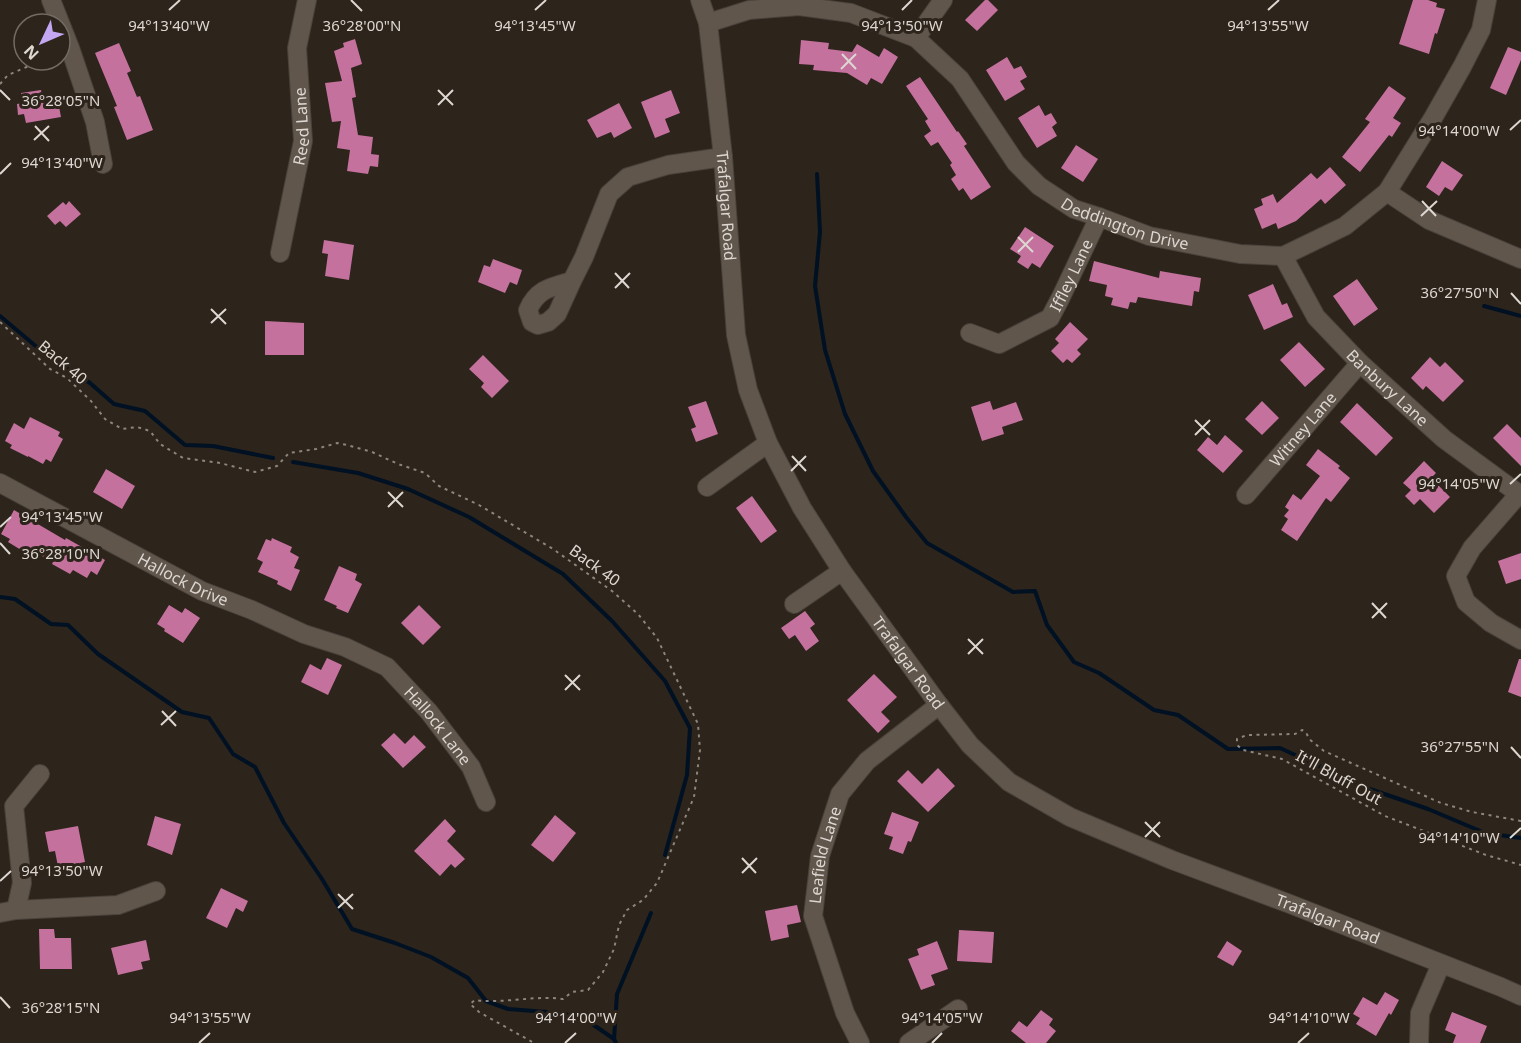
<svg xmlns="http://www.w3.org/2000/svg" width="1521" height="1043" font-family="'Noto Sans',sans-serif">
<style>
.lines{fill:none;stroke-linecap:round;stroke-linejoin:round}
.stream{stroke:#001123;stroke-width:4}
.building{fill:#c5719e}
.minor-casing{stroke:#49423b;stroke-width:20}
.path{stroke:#8d857e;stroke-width:2;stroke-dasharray:3 4.5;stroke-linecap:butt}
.minor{stroke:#60564c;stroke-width:18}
.ticks{fill:none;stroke:#ddd7d2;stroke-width:2}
.labels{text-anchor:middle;stroke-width:6;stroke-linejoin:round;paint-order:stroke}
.street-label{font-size:16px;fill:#ddd7d2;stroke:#2d241b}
.ticks-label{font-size:15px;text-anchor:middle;fill:#ddd7d2;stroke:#2d241b;stroke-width:6;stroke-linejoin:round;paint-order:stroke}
</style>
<rect width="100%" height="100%" fill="#2d241b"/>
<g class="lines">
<g class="stream">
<polyline points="817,174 820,232 815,286 825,350 845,414 873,471 906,517 927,543 1013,592 1035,591 1047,625 1074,662 1099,673 1154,710 1178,715 1228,749 1280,748 1364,787 1428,809 1485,833 1521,838"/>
<polyline points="1484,306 1521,316"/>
<polyline points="0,316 51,359 90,383 114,404 145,411 185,445 213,446 273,458"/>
<polyline points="293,462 358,473 408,489 469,517 563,574 612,621 665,681 690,728 687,775 665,855"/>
<polyline points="0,597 15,599 51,624 68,625 98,654 182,712 209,718 233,754 255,767 284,823 322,879 352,929 395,943 431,957 468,978 486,1001 508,1009 560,1013 585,1019 614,1039"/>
<polyline points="616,1043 614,1039 617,994 651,913"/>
</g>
</g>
<g class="building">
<polygon points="985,0 988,0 998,10 977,31 965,20"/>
<polygon points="1413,0 1428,0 1437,3 1436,7 1445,9 1437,34 1435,33 1429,54 1399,44"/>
<polygon points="355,39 362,64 351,68 356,97 352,98 358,135 373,137 371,154 379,155 378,167 370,166 368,174 347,171 350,150 337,148 341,121 332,122 325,83 342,81 334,51 344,47 343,43"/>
<polygon points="801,40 829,43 828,49 852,52 857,44 879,57 884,48 898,57 882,84 871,78 867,85 847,73 813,70 814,65 799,64"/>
<polygon points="119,43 131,71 127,73 137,97 140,96 153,130 127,140 114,107 117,106 95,53"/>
<polygon points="1508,47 1521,52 1521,60 1506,95 1490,88"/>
<polygon points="1007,57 1014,69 1021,66 1027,77 1020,81 1025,89 1005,101 986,70"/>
<polygon points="920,77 957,132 958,131 967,144 964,146 991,187 971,200 963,188 959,191 951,179 956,175 950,165 952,163 938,142 931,146 924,136 931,131 925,121 928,119 906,86"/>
<polygon points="1389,86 1406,98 1393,118 1401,123 1392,137 1389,135 1360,172 1342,157 1370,122 1365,119"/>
<polygon points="41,90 43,103 58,101 61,117 26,123 24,114 18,115 17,104 23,103 21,93"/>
<polygon points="671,90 680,113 665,119 670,132 655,138 641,102"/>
<polygon points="619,103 632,128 614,138 611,132 597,138 587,120"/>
<polygon points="1039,105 1045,116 1051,113 1057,123 1052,127 1057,136 1037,148 1018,118"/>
<polygon points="1076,145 1098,159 1083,182 1061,168"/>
<polygon points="1442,161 1463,175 1452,191 1445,187 1439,196 1426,187"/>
<polygon points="1330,167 1346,185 1325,204 1321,199 1296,221 1278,229 1276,223 1262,229 1254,209 1263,205 1261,199 1273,194 1277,203 1311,173 1317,179"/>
<polygon points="69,201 81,214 66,227 60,221 55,225 47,216 63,202 66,205"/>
<polygon points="1025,227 1054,246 1040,268 1032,263 1028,269 1017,262 1021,256 1010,249"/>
<polygon points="324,240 354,245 349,280 325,276 328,254 322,253"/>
<polygon points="493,259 522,270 517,285 510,282 505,293 478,282 484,265 490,267"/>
<polygon points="1094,261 1159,278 1160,271 1201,278 1199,292 1194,291 1192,306 1138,297 1136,303 1130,302 1128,309 1111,305 1113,298 1105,296 1107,285 1089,281"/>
<polygon points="1357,279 1378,309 1354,326 1333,296"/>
<polygon points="1273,284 1282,305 1287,303 1293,317 1264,330 1248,295"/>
<polygon points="265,321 304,323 304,355 265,355"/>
<polygon points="1070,322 1088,339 1077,350 1081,354 1072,363 1067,359 1063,363 1051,351 1059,343 1055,339"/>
<polygon points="1299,342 1325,369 1305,387 1280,360"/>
<polygon points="483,355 509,381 492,398 481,387 484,383 469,369"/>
<polygon points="1430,357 1440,367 1445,362 1464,381 1443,402 1426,386 1423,390 1411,378"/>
<polygon points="706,401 718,434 696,442 691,429 696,427 688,407"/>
<polygon points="990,401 993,410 1016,402 1023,420 1002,427 1004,434 982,441 971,407"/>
<polygon points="1262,401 1279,418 1262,435 1245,419"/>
<polygon points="1357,403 1393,438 1376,456 1340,422"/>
<polygon points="30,417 60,432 58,436 63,439 51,462 46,459 43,464 28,456 28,457 10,448 12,445 5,441 14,423 24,429"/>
<polygon points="1507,424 1521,438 1521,466 1493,438"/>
<polygon points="1225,435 1243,451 1223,473 1197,450 1208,437 1217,445"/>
<polygon points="1318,449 1340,466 1338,468 1350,478 1331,502 1326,498 1297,541 1281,530 1288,519 1284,516 1289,510 1285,507 1293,494 1301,500 1320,476 1306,465"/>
<polygon points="1424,461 1436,473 1431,478 1450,497 1434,513 1420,499 1414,505 1405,496 1411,490 1403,483"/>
<polygon points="106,469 135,486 122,509 93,492"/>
<polygon points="752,496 777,531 761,543 736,508"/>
<polygon points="14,510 65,540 66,538 105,560 97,575 91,571 87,578 73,570 70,574 52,564 53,562 29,549 26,553 8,542 10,539 1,534"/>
<polygon points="272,538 292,547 290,552 299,557 294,568 300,570 291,591 277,584 278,581 258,572 263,562 257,559 266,539 271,541"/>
<polygon points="1521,553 1521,579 1506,584 1498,561"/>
<polygon points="339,566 357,574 355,580 362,584 348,613 336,608 337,606 324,600"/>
<polygon points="169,605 182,613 185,608 200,618 183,643 164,631 165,629 157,624"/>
<polygon points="419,605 441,627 423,645 401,623"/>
<polygon points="805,611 815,624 810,628 819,641 806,651 795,635 789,639 781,628"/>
<polygon points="327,658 342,665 328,695 301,682 310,664 321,670"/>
<polygon points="1519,659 1521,659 1521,697 1508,692"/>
<polygon points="874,674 897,697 881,712 890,721 878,733 847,700"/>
<polygon points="394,733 405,744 414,735 426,747 403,768 381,745"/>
<polygon points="938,768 955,786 928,812 897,781 908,770 922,784"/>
<polygon points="892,812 919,822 911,842 908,841 903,854 889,849 893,837 884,834"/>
<polygon points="555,815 576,833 553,862 531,845"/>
<polygon points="155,816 181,824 172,855 147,845"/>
<polygon points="445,819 456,831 447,841 465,859 455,868 451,864 440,876 414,851"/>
<polygon points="78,826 85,862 80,863 81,868 59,872 55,851 49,852 45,832"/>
<polygon points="221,888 248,901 243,912 236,908 227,928 206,918"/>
<polygon points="797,905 801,922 787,925 789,937 771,941 765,911"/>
<polygon points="39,929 54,929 55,938 71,938 72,969 40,969"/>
<polygon points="959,930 994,932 992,963 957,961"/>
<polygon points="146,940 150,960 141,962 143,969 118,975 111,948"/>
<polygon points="937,941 948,969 931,975 935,985 921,990 908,959 919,955 917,949"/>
<polygon points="1227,941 1242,951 1233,966 1217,957"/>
<polygon points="1385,992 1399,1000 1391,1015 1389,1013 1376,1036 1356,1024 1360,1018 1353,1014 1363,997 1377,1005"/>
<polygon points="1041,1010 1053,1019 1049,1025 1056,1031 1046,1043 1026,1043 1011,1031 1019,1021 1027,1027"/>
<polygon points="1452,1012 1487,1026 1480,1043 1453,1043 1456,1035 1445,1030"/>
</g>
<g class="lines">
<defs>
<g id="minor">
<polyline points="51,0 70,48 95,122 103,164"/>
<path id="s1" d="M 700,0 L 708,23 L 723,157 L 736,335 L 748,390 L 768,443 L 802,508 L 842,571 L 939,705 L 970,745 L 1009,782 L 1070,817 L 1172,860 L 1290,904 L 1501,987 L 1521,996"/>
<path id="s2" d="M 708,23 L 749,10 L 799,6 L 851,13 L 916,38 L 960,79 L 1016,163 L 1039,186 L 1074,209 L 1099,217 L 1149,236 L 1240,254 L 1283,256 L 1345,226 L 1387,192 L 1433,118 L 1462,67 L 1481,30 L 1487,0"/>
<polyline points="916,38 943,0"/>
<polyline points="1387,192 1429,220 1521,259"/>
<path id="s3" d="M 280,253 L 303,141 L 297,48 L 307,0"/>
<path id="s4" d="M 1283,256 L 1316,317 L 1360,363 L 1444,439 L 1519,494"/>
<path d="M 572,281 L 557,314 L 548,322 L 538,325 L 532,322 L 528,310 C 537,289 551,287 572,281 L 584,257 L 609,194 L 628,177 L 668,165 L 723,157"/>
<path id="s5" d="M 970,333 L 999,344 L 1050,318 L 1061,297 L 1099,217"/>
<path id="s6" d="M 0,483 L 202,591 L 252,610 L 304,634 L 345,647 L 387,667 L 429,712 L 471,767 L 486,802"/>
<polyline points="707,487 768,443"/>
<path id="s7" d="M 1246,495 L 1360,363"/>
<polyline points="1521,496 1519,494 1472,548 1456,576 1466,602 1491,623 1521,640"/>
<polyline points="794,604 842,571"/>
<polyline points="16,910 22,883 14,806 40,774"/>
<polyline points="0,913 16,910 118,905 156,891"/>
<path id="s8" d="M 860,1043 L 845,1013 L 813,916 L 820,856 L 840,794 L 867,761 L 939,705"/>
<polyline points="909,1043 958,1009"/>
<polyline points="1419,1043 1420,1013 1441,964"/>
</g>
</defs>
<use href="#minor" class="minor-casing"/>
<g class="path">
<polyline points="0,84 8,75 43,60"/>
<path d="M 0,322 L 50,369 L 67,378 L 91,401 L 105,419 L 122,429 L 137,427 L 150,431 L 160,444 L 183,458 L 220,463 L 255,472 L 277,466 L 289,453 L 316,449 L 337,443 L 347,445 L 372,452 L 398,464 L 425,473 L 439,486 L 479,505 L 553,549 L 612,591 L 638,614 L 657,638 L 698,724 L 700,750 L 694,797 L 657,883 L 643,900 L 627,910 L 619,925 L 614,949 L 603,972 L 588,990 L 572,992 L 563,999 C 533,995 504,1004 475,1000 L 470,1004 L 479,1012 L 534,1043"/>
<polyline points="1521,821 1472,812 1441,803 1324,751 1309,739 1306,732 1302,730 1295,734 1247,735 1237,739 1237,745 1243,750 1282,759 1385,816 1486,855 1521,865"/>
</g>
<use href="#minor" class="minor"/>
</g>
<path class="ticks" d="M 351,0 L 362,11M 169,10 L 180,0M 535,10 L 546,0M 902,10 L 912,0M 1268,10 L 1279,0M 842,54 L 856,69M 841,69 L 856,54M 0,90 L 10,100M 438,90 L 453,105M 438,105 L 453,90M 35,126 L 49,141M 1510,130 L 1521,120M 34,140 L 49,126M 0,174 L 11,163M 1422,201 L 1436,216M 1421,216 L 1437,201M 1018,237 L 1033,252M 1018,252 L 1033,237M 615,273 L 629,288M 615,288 L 630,273M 1511,293 L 1521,304M 211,309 L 226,324M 211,323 L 226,309M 1195,420 L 1210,435M 1195,435 L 1210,420M 792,456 L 806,471M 791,471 L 806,456M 1510,484 L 1521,474M 388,492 L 403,507M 388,507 L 403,492M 0,527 L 11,517M 0,543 L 10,554M 1372,603 L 1386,618M 1372,618 L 1387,603M 968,639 L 983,654M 968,654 L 983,639M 565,675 L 580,690M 565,690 L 580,675M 162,711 L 176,726M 161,725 L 176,711M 1511,747 L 1521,758M 1145,822 L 1160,837M 1145,837 L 1160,822M 1510,838 L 1521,828M 742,858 L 756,873M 742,873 L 757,858M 0,881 L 11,871M 338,894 L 353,909M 338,908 L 353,894M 0,997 L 10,1008M 199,1043 L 210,1033M 565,1043 L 576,1033M 932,1043 L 942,1033M 1298,1043 L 1309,1033"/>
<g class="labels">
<g class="street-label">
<text dy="6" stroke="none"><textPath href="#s3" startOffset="129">Reed Lane</textPath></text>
<text dy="6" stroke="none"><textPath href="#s1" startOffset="208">Trafalgar Road</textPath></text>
<text dy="6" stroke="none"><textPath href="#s2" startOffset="504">Deddington Drive</textPath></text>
<text dy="6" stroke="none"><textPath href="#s5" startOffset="136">Iffley Lane</textPath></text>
<text transform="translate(63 362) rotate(40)" y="6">Back 40</text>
<text dy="6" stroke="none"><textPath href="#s4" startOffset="170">Banbury Lane</textPath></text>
<text dy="6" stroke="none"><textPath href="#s7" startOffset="87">Witney Lane</textPath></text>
<text transform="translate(595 565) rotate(36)" y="6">Back 40</text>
<text dy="6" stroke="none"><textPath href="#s6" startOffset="207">Hallock Drive</textPath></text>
<text dy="6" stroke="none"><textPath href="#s1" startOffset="712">Trafalgar Road</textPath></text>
<text dy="6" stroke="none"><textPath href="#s6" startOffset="507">Hallock Lane</textPath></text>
<text transform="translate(1339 777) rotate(29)" y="6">It'll Bluff Out</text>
<text dy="6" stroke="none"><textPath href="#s8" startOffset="198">Leafield Lane</textPath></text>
<text dy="6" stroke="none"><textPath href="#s1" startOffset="1216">Trafalgar Road</textPath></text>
</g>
</g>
<g class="ticks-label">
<text x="169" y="31">94°13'40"W</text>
<text x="535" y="31">94°13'45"W</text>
<text x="902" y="31">94°13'50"W</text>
<text x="1268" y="31">94°13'55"W</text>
<text x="362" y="31">36°28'00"N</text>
<text x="61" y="106">36°28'05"N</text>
<text x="1459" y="136">94°14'00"W</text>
<text x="62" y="168">94°13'40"W</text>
<text x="1460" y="298">36°27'50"N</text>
<text x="1459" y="489">94°14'05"W</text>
<text x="62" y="522">94°13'45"W</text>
<text x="61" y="559">36°28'10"N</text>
<text x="1460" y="752">36°27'55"N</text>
<text x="1459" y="843">94°14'10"W</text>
<text x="62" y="876">94°13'50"W</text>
<text x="61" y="1013">36°28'15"N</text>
<text x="210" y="1023">94°13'55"W</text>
<text x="576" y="1023">94°14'00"W</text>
<text x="942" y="1023">94°14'05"W</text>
<text x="1309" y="1023">94°14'10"W</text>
</g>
<g transform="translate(42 42) rotate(226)"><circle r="28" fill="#2d241b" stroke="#736c64" stroke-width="1.5"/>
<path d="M0-4.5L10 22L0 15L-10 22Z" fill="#c3a7f2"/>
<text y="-9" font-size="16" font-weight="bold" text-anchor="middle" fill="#ddd7d2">N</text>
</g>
</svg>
